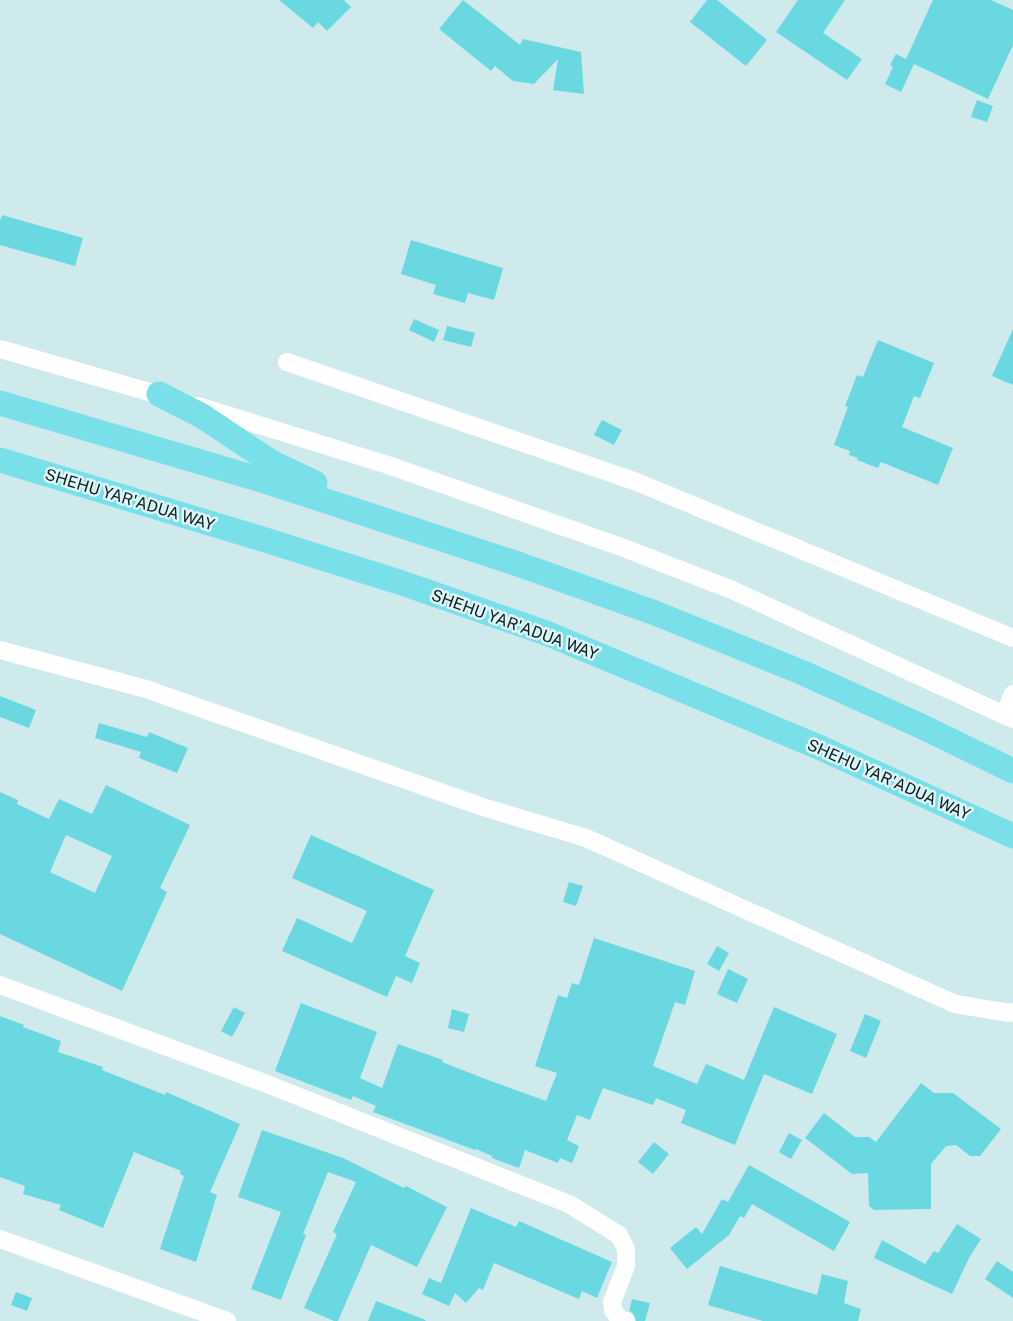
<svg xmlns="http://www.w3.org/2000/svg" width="1013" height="1321" font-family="'Public Sans',sans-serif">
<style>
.building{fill:#69d8e1;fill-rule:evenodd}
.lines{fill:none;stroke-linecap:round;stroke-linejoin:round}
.minor{stroke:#fff;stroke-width:18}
.highway{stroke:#79e0ea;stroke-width:25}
.labels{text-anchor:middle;stroke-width:5;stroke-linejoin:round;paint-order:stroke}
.street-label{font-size:16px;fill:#101a1b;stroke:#dcf7f9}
</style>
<rect width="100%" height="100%" fill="#cfeaec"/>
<g class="building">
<polygon points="279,0 344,0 351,7 327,31 318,22 313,28"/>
<polygon points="463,0 520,45 523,39 581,52 584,94 553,90 558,59 534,84 513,81 495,66 491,71 439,29"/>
<polygon points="707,0 717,0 767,40 746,66 690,22"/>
<polygon points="798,0 845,0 823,33 862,59 847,80 776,32"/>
<polygon points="933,0 991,0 1013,10 1013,45 988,99 914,64 901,92 885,84 893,67 890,65 896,54 906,59"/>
<polygon points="977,100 993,106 987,122 971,117"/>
<polygon points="2,215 83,238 75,266 0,245 0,221"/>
<polygon points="411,240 503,268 494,300 468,293 465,303 433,294 436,285 401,274"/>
<polygon points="414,319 439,330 434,342 409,330"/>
<polygon points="447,326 475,333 471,347 443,340"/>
<polygon points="1013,329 1013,385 992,376"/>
<polygon points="878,340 934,363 920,398 914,396 902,427 953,448 938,485 881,462 878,468 857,460 858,458 849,455 850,451 834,445 848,407 845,406 857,375 863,377"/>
<polygon points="602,420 622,430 614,445 594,435"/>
<polygon points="0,696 36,710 29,728 0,717"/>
<polygon points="99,723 147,737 149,732 188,748 177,773 139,758 141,752 95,738"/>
<path d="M 106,785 L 190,825 L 160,888 L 167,892 L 122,991 L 0,934 L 0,792 L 18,800 L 17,804 L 49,819 L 59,799 L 92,814 ZM 66,835 L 112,856 L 95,893 L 50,872 Z"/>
<polygon points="311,835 434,890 405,956 420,963 412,983 396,976 387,997 282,951 297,918 352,943 367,911 292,878"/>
<polygon points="569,882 583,886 576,906 563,902"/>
<polygon points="594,938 695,971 685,1005 675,1002 653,1066 697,1084 706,1064 744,1080 774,1007 837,1034 812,1094 764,1074 735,1145 681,1123 686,1110 656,1098 653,1105 603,1088 590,1120 577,1115 567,1140 579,1146 572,1163 560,1158 558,1163 525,1150 519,1168 492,1158 492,1156 476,1149 475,1150 373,1112 376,1106 353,1096 351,1100 275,1071 301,1003 377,1032 360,1078 382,1088 398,1044 443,1060 442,1062 488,1080 546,1101 557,1073 535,1066 558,995 567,998 572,983 579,985"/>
<polygon points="717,946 729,953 719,971 707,964"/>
<polygon points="728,969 748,979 737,1003 717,994"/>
<polygon points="234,1007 245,1013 232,1037 221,1031"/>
<polygon points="452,1009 469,1014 464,1032 448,1028"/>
<polygon points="865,1014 881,1021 866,1058 850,1051"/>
<polygon points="0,1016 24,1025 23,1027 61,1041 58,1052 103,1067 102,1070 165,1095 166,1092 240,1124 210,1192 217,1195 196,1262 160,1249 184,1176 180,1174 181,1171 134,1152 103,1228 59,1210 61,1205 23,1194 25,1186 0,1177"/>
<polygon points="921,1083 934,1093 953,1093 1001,1129 980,1156 970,1156 956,1145 946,1146 931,1164 931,1209 874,1210 869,1206 868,1173 852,1174 805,1138 824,1113 855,1137 869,1137 876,1142"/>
<polygon points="262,1130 343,1158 404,1188 406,1186 447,1207 417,1267 371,1245 338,1321 334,1321 304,1308 337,1234 333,1232 356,1182 328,1172 303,1234 306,1235 281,1300 251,1289 281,1212 238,1197"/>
<polygon points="789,1133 802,1140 791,1159 779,1152"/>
<polygon points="654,1142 669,1154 653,1174 638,1162"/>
<polygon points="749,1165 850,1222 834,1251 752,1204 744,1218 740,1216 729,1235 687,1269 670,1248 696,1227 702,1234 722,1199 728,1202"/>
<polygon points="471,1208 516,1227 519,1221 612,1262 597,1298 582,1291 579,1299 494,1263 483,1290 479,1288 466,1303 455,1293 449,1306 422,1294 429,1278 441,1283"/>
<polygon points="957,1224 981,1239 970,1256 952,1294 874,1258 882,1240 925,1264 934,1251 938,1253"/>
<polygon points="997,1261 1013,1272 1013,1298 985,1279"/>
<polygon points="720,1266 817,1295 822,1274 848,1281 844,1303 861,1309 858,1321 763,1321 708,1305"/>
<polygon points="16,1292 32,1298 27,1311 11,1305"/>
<polygon points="632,1299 650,1303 645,1321 636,1321 633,1313 629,1311"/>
<polygon points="376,1301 426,1320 425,1321 368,1321"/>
</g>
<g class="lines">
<g class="minor">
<polyline points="0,349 170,398"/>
<polyline points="287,362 637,482 1013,638"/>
<polyline points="198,406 388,465 624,548 732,590 1013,719"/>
<polyline points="0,650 146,689 483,807 586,838 955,1004 1009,1013 1013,1012"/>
<polyline points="1004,715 1013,694"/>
<polyline points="0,985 262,1082 569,1204 619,1235 626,1249 626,1266 612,1302 613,1310 620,1320 626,1321"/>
<polyline points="0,1239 227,1321"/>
</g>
<g class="highway">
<polyline points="159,394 202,416 271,462 315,483"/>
<polyline points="0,403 265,481 518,564 655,613 801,672 925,728 1013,771"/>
<polyline points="0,460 259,538 402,583 546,633 821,748 1013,836"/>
</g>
</g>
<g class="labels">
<g class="street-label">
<text transform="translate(130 499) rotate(17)" y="6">SHEHU YAR'ADUA WAY</text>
<text transform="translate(515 624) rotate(20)" y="6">SHEHU YAR'ADUA WAY</text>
<text transform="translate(889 779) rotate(24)" y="6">SHEHU YAR'ADUA WAY</text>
</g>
</g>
</svg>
